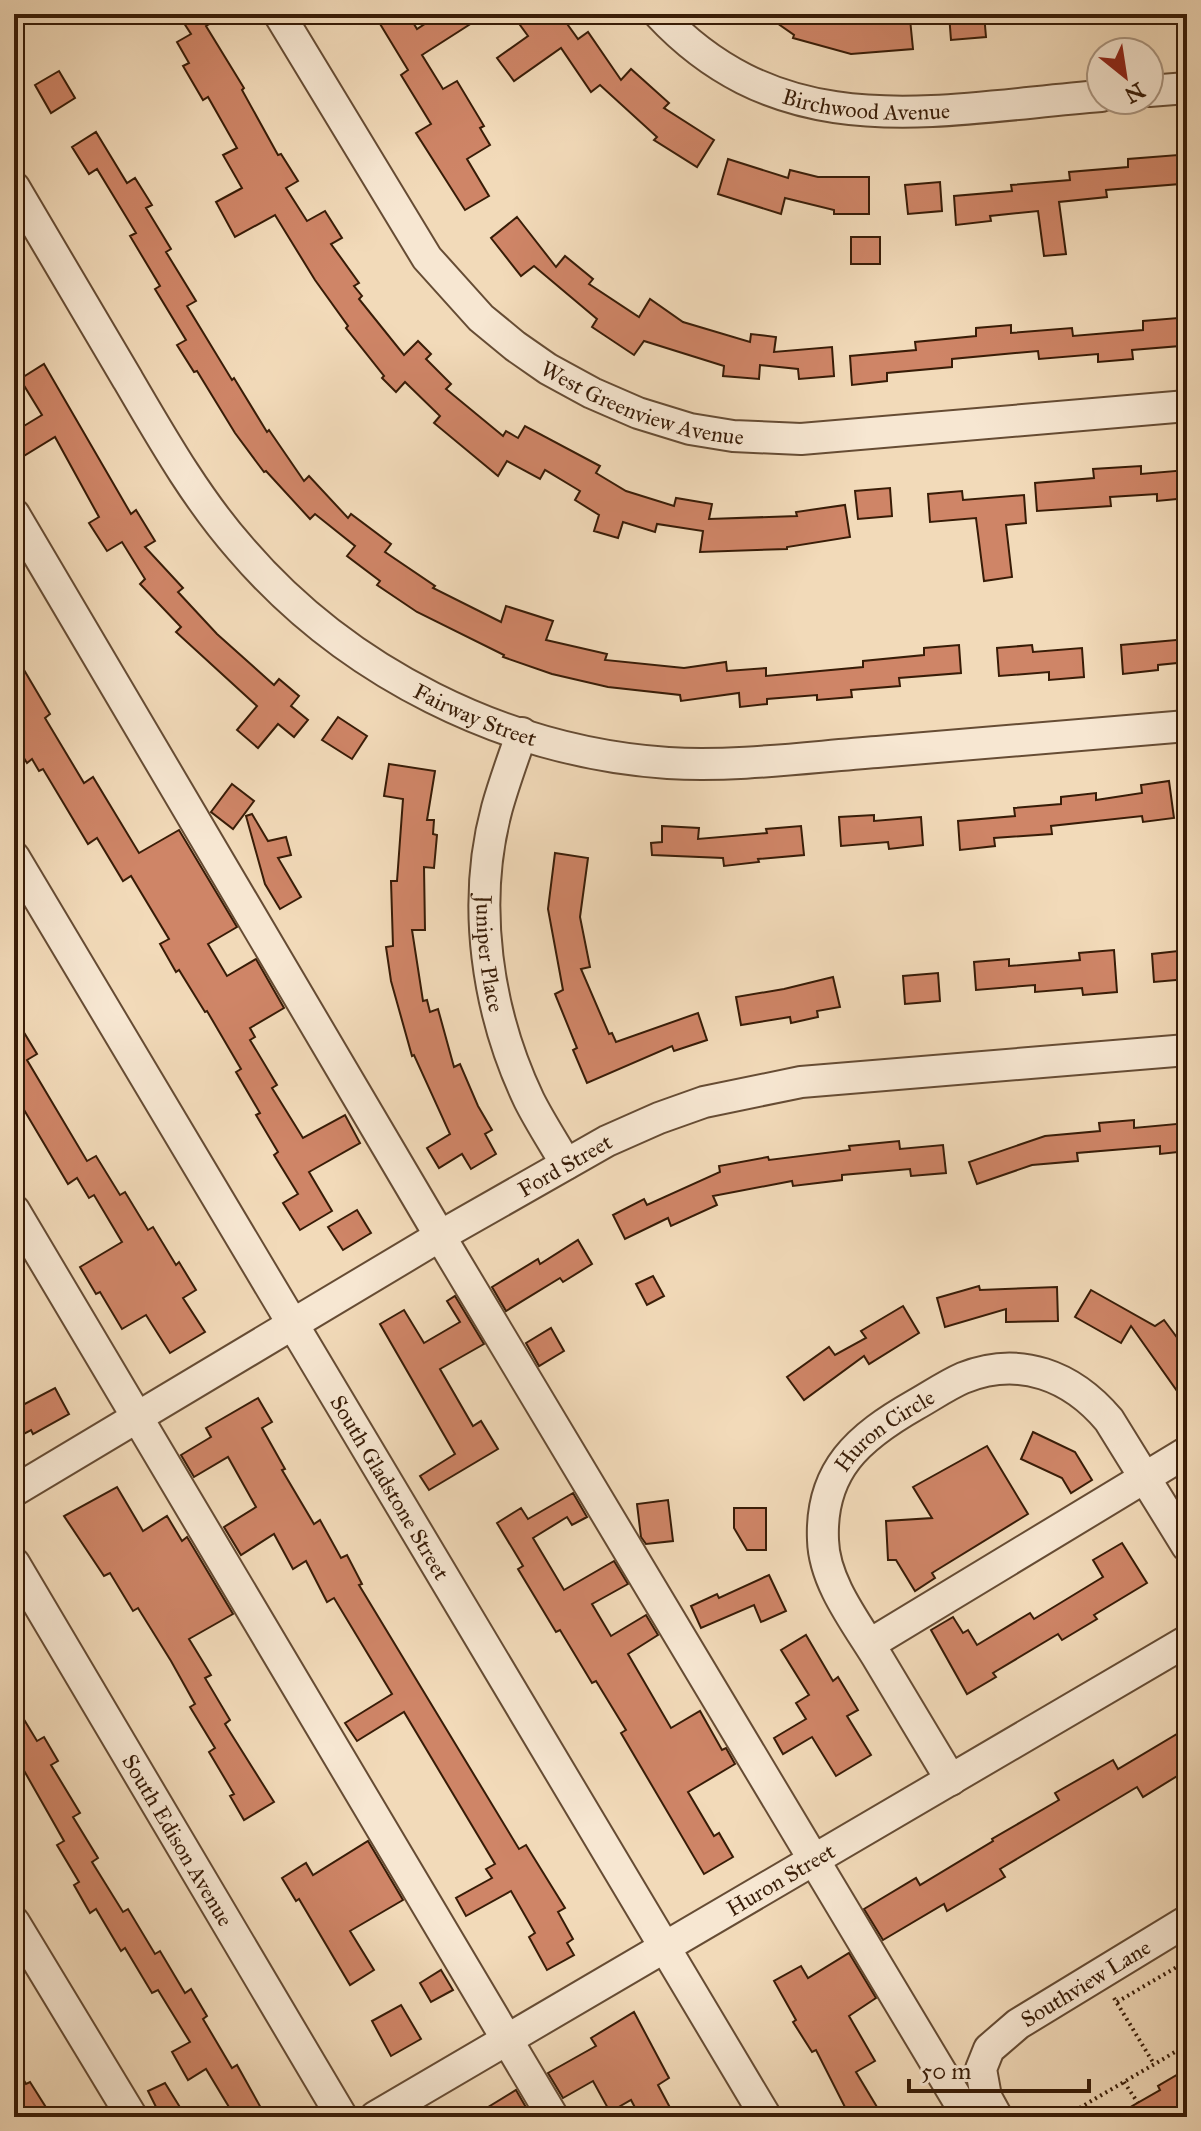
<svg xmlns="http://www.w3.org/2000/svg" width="1201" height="2131" font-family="'IM FELL Great Primer',serif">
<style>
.building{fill:#cf8567;stroke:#381c07;stroke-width:2}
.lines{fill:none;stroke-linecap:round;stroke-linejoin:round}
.minor-casing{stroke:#664c34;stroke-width:34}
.path{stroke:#381c07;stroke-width:4;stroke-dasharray:2 4;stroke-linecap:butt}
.minor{stroke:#f7e7d2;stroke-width:30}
.labels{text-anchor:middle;stroke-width:8;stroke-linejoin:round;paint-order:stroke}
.street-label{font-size:22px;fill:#381c07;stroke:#f7e7d2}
</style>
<rect width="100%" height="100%" fill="#f2dab9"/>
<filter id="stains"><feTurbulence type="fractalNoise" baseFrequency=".0025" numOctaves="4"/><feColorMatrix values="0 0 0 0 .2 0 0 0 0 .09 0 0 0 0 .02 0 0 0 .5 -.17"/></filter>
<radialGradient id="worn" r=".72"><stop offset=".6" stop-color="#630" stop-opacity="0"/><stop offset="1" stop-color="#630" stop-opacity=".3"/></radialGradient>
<g class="building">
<polygon points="178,14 227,14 206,26 244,88 242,90 278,155 281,154 298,181 286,188 307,221 325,211 342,238 331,244 359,283 354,286 362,296 359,299 404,355 418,341 431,354 426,359 451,384 446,389 503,436 506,431 518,438 525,426 600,466 596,473 626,491 674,506 676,498 712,504 709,519 797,516 796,512 845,505 850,537 787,547 787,549 700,552 703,531 657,524 655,532 623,522 618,538 594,531 599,515 575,500 580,491 545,470 540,479 507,461 498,476 434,423 440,416 405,382 396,392 382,378 384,376 346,328 348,326 315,280 275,215 235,237 216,202 242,188 223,155 237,148 208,97 203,100 183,66 189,63 177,42 191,34"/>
<polygon points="374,14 408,14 417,29 440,14 486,14 422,55 443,89 457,81 484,126 480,128 490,145 467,159 489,196 465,210 416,133 431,124 401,75 408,70"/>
<polygon points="512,14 560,14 578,39 588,32 621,80 631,69 669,103 664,108 714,140 697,167 654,140 657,137 600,85 591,92 561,48 514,81 497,58 528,36"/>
<polygon points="764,14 823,14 858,24 910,19 913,49 851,54 793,38 794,35"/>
<polygon points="949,14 984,14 986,37 951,40"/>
<polygon points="59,71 75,98 51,113 35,85"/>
<polygon points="96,132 127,183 135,178 152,205 146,208 171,249 166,252 196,301 187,306 232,380 234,378 267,432 269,430 304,481 309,476 348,518 351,514 391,544 385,552 435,586 433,588 501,622 506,606 553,621 546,640 607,654 605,660 684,668 726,662 727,671 766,668 766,676 863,667 863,661 924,655 924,648 959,645 961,673 899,678 900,686 851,690 852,697 817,700 817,695 767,699 767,704 740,707 739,693 681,701 680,695 608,687 552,674 503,657 504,655 417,612 377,585 380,581 347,556 355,546 315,514 310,519 266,471 264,472 235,433 197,371 194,372 177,345 186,340 155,289 160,286 130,236 136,233 97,169 89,174 72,147"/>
<polygon points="1178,155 1180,184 1106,190 1107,197 1059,202 1066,254 1044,256 1038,211 990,216 991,221 956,225 954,196 1012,191 1011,185 1070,180 1069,172 1128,167 1128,159"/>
<polygon points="728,159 788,178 790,170 818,177 869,177 869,214 834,214 834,210 785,198 781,214 718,194"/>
<polygon points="940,182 942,211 908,214 905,185"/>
<polygon points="517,217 556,267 565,256 593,279 589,284 639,317 650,299 683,322 750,342 751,334 776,337 774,352 832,347 834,376 799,379 798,369 760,365 759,379 723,376 724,366 644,341 634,355 592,327 597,319 534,266 521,276 491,238"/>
<rect x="851" y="237" width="29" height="27"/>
<polygon points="1178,318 1180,346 1132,350 1133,359 1098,362 1098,354 1039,359 1038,351 952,359 952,367 887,373 887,381 852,385 850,356 916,350 915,342 976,336 976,328 1011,325 1011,333 1072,328 1073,336 1143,330 1143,321"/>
<polygon points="44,364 131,514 136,510 155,541 145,547 183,588 178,592 217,634 274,685 279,679 299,696 291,706 308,720 294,737 278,724 258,748 237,730 257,706 176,632 181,627 140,584 145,579 122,542 107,551 89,523 99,517 55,437 14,462 14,432 42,415 20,379"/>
<polygon points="1141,466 1141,474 1187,470 1187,498 1157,501 1157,494 1110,497 1111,506 1037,511 1035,483 1094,478 1093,469"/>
<polygon points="890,488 892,516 858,519 855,491"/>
<polygon points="962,491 963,500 1024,495 1026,523 1006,525 1012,577 984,581 976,518 930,522 928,494"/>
<polygon points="1187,639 1187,662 1158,665 1158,670 1123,674 1121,645"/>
<polygon points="1032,645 1033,652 1082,648 1084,677 1049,680 1049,672 999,676 997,648"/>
<polygon points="14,653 50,714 45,718 84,783 93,777 139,853 179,830 237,927 208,944 227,976 256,959 284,1008 250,1028 255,1037 250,1040 277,1085 272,1088 303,1138 345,1115 360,1143 309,1172 332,1211 300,1230 283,1203 298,1194 274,1155 278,1152 256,1115 260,1113 236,1072 241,1069 207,1011 205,1012 179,970 176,972 160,944 169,939 131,876 123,881 97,838 88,844 43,769 39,771 32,759 27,763 14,742"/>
<polygon points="338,717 367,736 352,759 322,740"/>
<polygon points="389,764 435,771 427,820 434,820 433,834 437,835 434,868 424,867 425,930 412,930 423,1001 427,1000 430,1012 438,1009 454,1067 460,1064 478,1106 492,1130 485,1134 496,1154 471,1169 462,1154 439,1168 427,1148 450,1134 414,1055 412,1056 391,981 386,947 393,946 391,881 397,881 403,799 384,796"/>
<polygon points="1169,781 1174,818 1143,822 1142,816 1051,826 1052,834 994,838 995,846 960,850 958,821 1015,816 1014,808 1061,804 1061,797 1096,793 1096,800 1142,793 1141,785"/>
<polygon points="232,784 254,801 233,829 211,812"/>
<polygon points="252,814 268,841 286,837 291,855 278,858 301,897 280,909 265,884 246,816"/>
<polygon points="874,815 874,821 921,817 923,845 889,849 888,842 841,846 839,817"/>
<polygon points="662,826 699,828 698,839 767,833 766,829 801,826 804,855 758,859 759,862 724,866 723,858 652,855 651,843 662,842"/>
<polygon points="555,853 588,858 580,917 590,967 581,969 609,1034 612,1033 616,1042 698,1013 707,1040 674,1051 672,1046 587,1083 573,1050 577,1048 555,994 563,990 548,909"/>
<polygon points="1114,950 1117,992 1083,995 1082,988 1035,992 1035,985 976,990 974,962 1009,959 1009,966 1080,960 1079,953"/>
<polygon points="1187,950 1187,979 1154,982 1152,954"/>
<polygon points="938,973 940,1001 905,1004 903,976"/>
<polygon points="833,977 840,1007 817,1011 818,1017 791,1023 790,1017 741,1025 736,997 784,989"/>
<polygon points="14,1016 37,1054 27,1060 87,1161 96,1156 120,1195 125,1192 148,1230 153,1227 176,1265 179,1262 196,1290 183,1298 205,1332 170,1353 146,1315 122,1329 100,1292 96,1294 80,1267 122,1242 94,1195 89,1198 77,1178 68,1184 14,1093"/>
<polygon points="1134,1120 1134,1128 1187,1123 1187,1151 1160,1154 1160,1146 1077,1153 1078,1161 1032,1165 977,1184 969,1162 1045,1136 1100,1131 1099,1123"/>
<polygon points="899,1141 900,1149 943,1145 946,1173 911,1176 910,1169 842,1175 842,1180 793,1186 792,1181 713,1196 717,1205 671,1226 668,1218 625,1239 613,1215 644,1199 647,1205 720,1172 719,1166 768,1157 769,1160 850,1150 849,1146"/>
<polygon points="357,1210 371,1233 343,1250 328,1227"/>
<polygon points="578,1240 592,1264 563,1282 560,1278 506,1311 492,1287 538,1259 540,1264"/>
<polygon points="653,1276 664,1296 647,1305 636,1284"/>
<polygon points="979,1286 980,1290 1057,1287 1058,1321 1006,1322 1006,1309 945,1327 937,1298"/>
<polygon points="1091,1290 1155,1326 1164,1320 1187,1351 1187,1405 1131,1326 1121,1343 1075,1317"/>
<polygon points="455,1296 484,1344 440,1369 473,1426 481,1421 498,1449 429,1490 420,1476 455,1454 380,1324 404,1310 424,1343 460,1322 447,1301"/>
<polygon points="903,1306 919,1333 869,1364 864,1356 804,1400 787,1377 829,1347 835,1355 866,1338 861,1331"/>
<polygon points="551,1328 564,1351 539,1366 526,1343"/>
<polygon points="55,1388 69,1414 33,1434 31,1430 14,1439 14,1418 20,1414 17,1408"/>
<polygon points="258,1398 272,1422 262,1428 285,1469 282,1470 314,1524 320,1520 341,1558 347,1555 362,1584 359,1585 519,1849 526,1845 565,1908 558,1912 573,1939 567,1943 574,1955 547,1970 529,1937 535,1933 511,1891 466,1916 456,1898 492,1878 486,1869 495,1864 404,1712 357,1741 345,1723 392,1694 334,1598 327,1602 306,1561 293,1569 274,1534 241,1555 224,1527 256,1507 228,1457 194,1477 181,1455 211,1437 206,1428"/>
<polygon points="1033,1432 1075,1452 1092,1480 1071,1493 1062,1478 1021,1459"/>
<polygon points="987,1446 1028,1514 932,1573 935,1578 915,1591 896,1560 888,1560 886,1521 932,1518 913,1487"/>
<polygon points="117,1487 143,1531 167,1516 182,1541 187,1537 233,1614 189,1639 211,1675 205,1678 230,1720 225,1724 274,1802 244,1820 230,1796 234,1794 209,1752 215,1748 190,1707 195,1704 171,1661 138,1608 133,1611 110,1573 104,1576 64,1516"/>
<polygon points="573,1493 587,1517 572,1525 567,1517 533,1538 564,1590 614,1561 628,1584 592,1604 611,1636 646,1615 658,1635 628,1654 671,1728 700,1711 722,1750 726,1748 735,1764 688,1792 714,1836 719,1833 733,1857 704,1874 621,1733 626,1730 596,1681 592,1683 560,1630 556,1632 518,1569 523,1566 497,1523 521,1508 528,1519"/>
<polygon points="668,1500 673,1541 646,1544 641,1537 637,1504"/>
<polygon points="734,1508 766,1508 766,1550 747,1550 734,1528"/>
<polygon points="1122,1543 1147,1583 1094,1615 1097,1619 1062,1640 1058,1634 993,1673 996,1677 967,1694 931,1630 953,1617 963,1633 968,1630 977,1645 1030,1613 1034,1619 1103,1577 1093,1560"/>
<polygon points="769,1575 786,1611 761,1622 754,1605 701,1628 691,1606 717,1594 719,1598"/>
<polygon points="806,1635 833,1681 838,1677 858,1710 847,1716 871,1755 836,1776 812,1737 783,1754 774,1738 806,1719 796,1703 809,1695 781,1650"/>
<polygon points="14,1703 37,1741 44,1737 58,1761 51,1765 80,1813 73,1817 98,1858 92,1862 123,1912 128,1909 155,1954 160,1951 185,1993 191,1989 207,2016 203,2019 232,2068 237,2065 266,2117 235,2117 206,2069 188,2080 172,2052 190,2042 158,1990 152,1993 125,1948 121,1951 96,1909 90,1913 74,1885 79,1882 57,1845 64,1841 18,1760 14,1760"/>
<polygon points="1187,1728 1187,1770 1143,1797 1137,1787 1000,1869 1005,1877 947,1911 944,1904 883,1940 864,1909 916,1878 920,1885 993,1841 992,1839 1059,1800 1055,1793 1113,1760 1118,1769"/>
<polygon points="368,1841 403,1900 350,1931 374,1970 350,1985 299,1899 296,1901 282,1878 306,1863 313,1875"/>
<polygon points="849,1953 876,1998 849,2016 875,2061 856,2072 883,2117 850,2117 816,2050 812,2052 793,2022 796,2020 774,1981 801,1966 808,1978"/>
<polygon points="441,1970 453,1990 431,2002 420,1983"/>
<polygon points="401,2005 421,2039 391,2056 372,2021"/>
<polygon points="634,2012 669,2078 658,2085 675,2117 640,2117 631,2100 610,2112 593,2081 563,2098 548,2073 596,2046 591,2038"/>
<polygon points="14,2063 26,2084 30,2082 47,2109 33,2117 19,2117 14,2109"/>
<polygon points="1187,2069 1187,2117 1113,2117 1160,2090 1158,2086"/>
<polygon points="165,2083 186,2117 161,2117 148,2091"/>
<polygon points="516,2090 531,2116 472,2117"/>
</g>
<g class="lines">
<defs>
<g id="minor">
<path id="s1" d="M 279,14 L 427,258 L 481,318 L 515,346 L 548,369 L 592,393 L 638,413 L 690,429 L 733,436 L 801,439 L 1187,406"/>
<path id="s2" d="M 659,14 C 785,149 938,109 1101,96"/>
<polyline points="1149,91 1187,88"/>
<path id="s3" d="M 14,187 C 52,252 90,316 128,380 C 162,438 196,498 240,548 C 346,672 505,752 668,763 C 738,767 808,757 877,752 C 981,743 1084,734 1187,726"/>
<polyline points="14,514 440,1236 968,2117"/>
<path id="s4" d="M 522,733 C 513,758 504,783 497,808 C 471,904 487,1012 529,1100 C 540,1122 554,1143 566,1164"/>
<path id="s5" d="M 14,857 L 766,2117"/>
<polyline points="14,1210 553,2117"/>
<path id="s6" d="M 14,1491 L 440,1236 L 607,1141 L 659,1118 L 704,1102 L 801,1082 L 1187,1050"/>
<path id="s7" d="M 14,1563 L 342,2117"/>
<polyline points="870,1644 1187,1452"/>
<path id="s8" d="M 951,1780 C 927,1740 903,1700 879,1660 C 858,1625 824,1583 823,1540 C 820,1470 859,1437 915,1405 C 931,1396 947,1385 963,1378 C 1020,1355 1072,1376 1109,1420 L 1187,1546"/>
<polyline points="14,1922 132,2117"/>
<path id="s9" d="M 375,2117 L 1187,1641"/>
<path id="s10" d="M 997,2117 L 986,2097 L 981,2069 L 989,2049 L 1018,2024 L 1187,1921"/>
</g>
</defs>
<use href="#minor" class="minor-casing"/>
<g class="path">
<polyline points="1114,1998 1154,2064"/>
<polyline points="1117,2002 1187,1961"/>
<polyline points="1124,2082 1138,2103"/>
<polyline points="1064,2117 1187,2045"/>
</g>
<use href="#minor" class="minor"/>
</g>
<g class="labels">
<g class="street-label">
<text dy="8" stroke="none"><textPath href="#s2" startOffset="234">Birchwood Avenue</textPath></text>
<text dy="8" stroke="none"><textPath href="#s1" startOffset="552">West Greenview Avenue</textPath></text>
<text dy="8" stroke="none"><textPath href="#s3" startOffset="718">Fairway Street</textPath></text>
<text dy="8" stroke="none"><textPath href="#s4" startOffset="226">Juniper Place</textPath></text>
<text dy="8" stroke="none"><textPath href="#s6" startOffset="640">Ford Street</textPath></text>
<text dy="8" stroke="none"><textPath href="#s8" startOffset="408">Huron Circle</textPath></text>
<text dy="8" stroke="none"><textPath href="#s5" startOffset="734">South Gladstone Street</textPath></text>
<text dy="8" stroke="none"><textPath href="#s7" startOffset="322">South Edison Avenue</textPath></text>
<text dy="8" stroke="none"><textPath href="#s9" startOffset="470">Huron Street</textPath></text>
<text dy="8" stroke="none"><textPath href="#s10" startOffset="190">Southview Lane</textPath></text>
</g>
</g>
<rect width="1201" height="2131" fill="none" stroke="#f2dab9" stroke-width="48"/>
<rect x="16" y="16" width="1169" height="2099" fill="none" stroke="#381c07" stroke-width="4"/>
<rect x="24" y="24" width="1153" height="2083" fill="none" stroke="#381c07" stroke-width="2"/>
<g transform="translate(1125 76) rotate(150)"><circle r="38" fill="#f7e7d2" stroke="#ab9681" stroke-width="2"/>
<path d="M0-6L14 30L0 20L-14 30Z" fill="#8f2418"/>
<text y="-12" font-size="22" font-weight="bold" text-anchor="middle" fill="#381c07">N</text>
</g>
<path d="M909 2079v12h180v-12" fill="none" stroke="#381c07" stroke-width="4"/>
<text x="921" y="2079" font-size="24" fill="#381c07" stroke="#f7e7d2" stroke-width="6" paint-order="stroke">50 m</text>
<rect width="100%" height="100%" filter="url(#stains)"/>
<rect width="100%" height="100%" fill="url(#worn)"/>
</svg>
